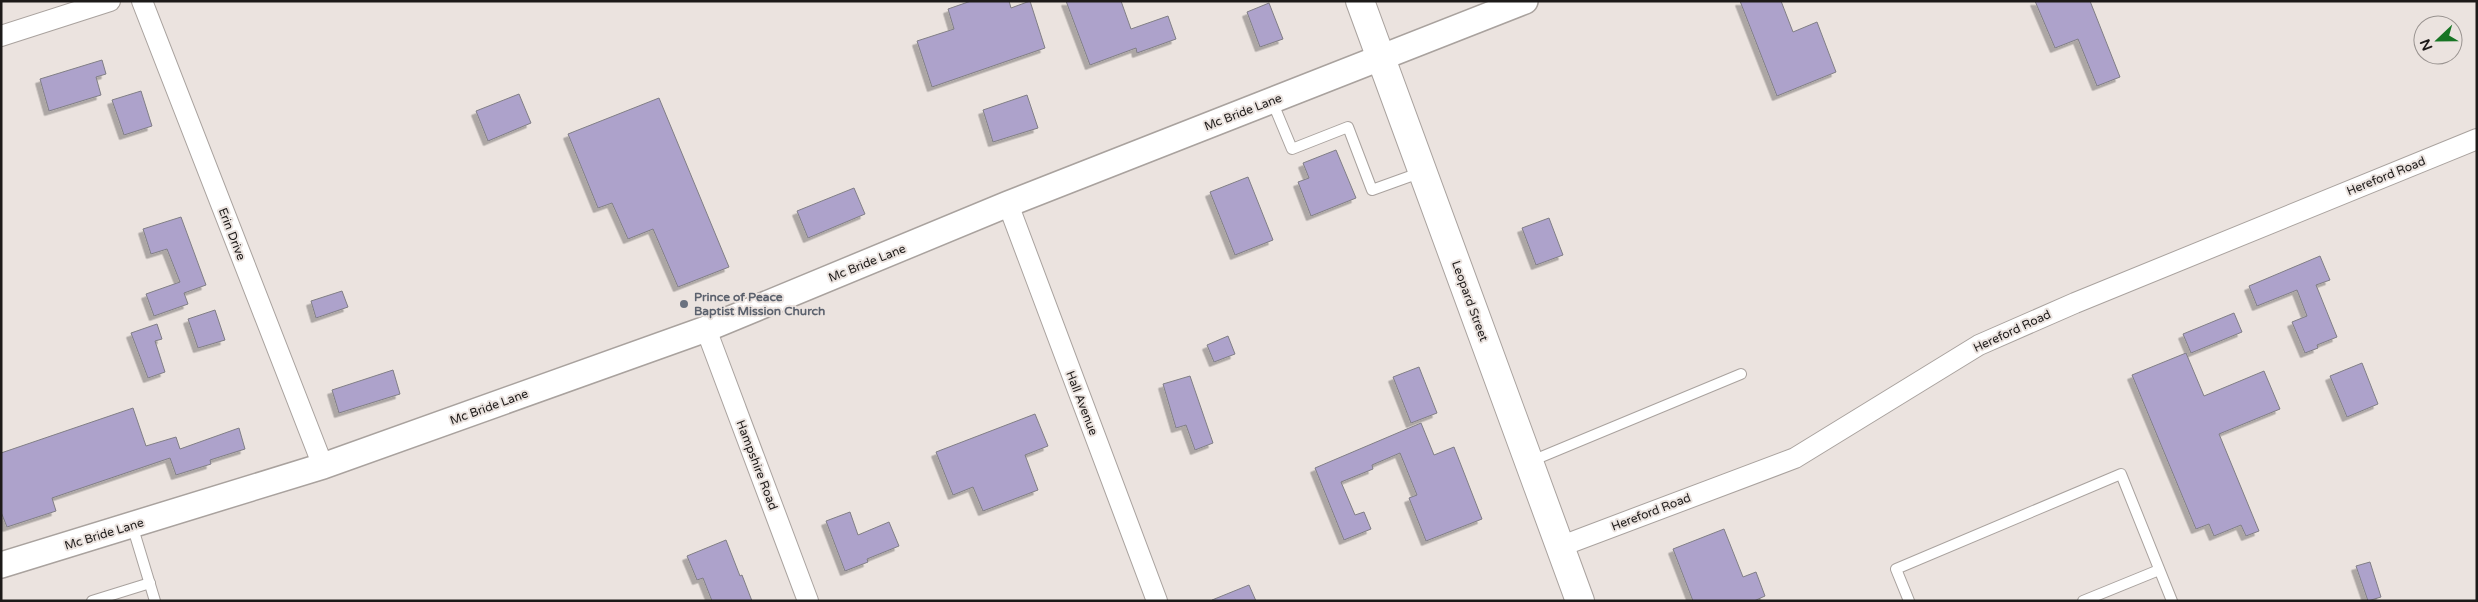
<svg xmlns="http://www.w3.org/2000/svg" width="2478" height="602" font-family="'Varela Round',sans-serif">
<style>
.building{fill:#ada2cb;stroke:#807e85;filter:url(#shadow)}
.lines{fill:none;stroke-linecap:round;stroke-linejoin:round}
.service-casing{stroke:#a9a29e;stroke-width:12}
.minor-casing{stroke:#a9a29e;stroke-width:22}
.tertiary-casing{stroke:#a9a29e;stroke-width:28}
.secondary-casing{stroke:#a9a29e;stroke-width:30}
.service{stroke:#fff;stroke-width:10}
.minor{stroke:#fff;stroke-width:20}
.tertiary{stroke:#fff;stroke-width:25}
.secondary{stroke:#fff;stroke-width:28}
.worship-dot{fill:#6b7280;stroke:#ebe3df;stroke-width:2}
.labels{text-anchor:middle;stroke-width:4;stroke-linejoin:round;paint-order:stroke}
.street-label{font-size:12px;fill:#1d1a19;stroke:#ebe3df}
.worship-label{font-size:12px;font-weight:bold;fill:#5b616d;stroke:#ebe3df;text-anchor:start}
</style>
<defs>
<filter id="shadow"><feDropShadow dx="-4.5" dy="4.5" stdDeviation="0" flood-color="#0004"/></filter>
</defs>
<rect width="100%" height="100%" fill="#ebe3df"/>
<g class="building">
<polygon points="971,1 1009,1 1011,8 1030,1 1045,48 932,87 917,41 954,29 948,9"/>
<polygon points="1066,1 1121,1 1131,29 1168,16 1176,39 1137,53 1136,48 1090,65"/>
<polygon points="1740,1 1781,1 1793,32 1817,22 1836,72 1777,96"/>
<polygon points="2035,1 2090,1 2120,77 2097,86 2078,39 2055,48"/>
<polygon points="1269,3 1283,39 1260,47 1247,12"/>
<polygon points="102,60 106,74 96,77 101,95 49,111 40,79"/>
<polygon points="141,91 152,126 124,135 112,100"/>
<polygon points="519,94 531,123 488,141 476,111"/>
<polygon points="1027,95 1038,128 993,142 983,110"/>
<polygon points="659,98 729,267 678,287 653,229 628,239 612,203 598,208 568,134"/>
<polygon points="1336,150 1356,198 1311,216 1298,182 1309,178 1303,163"/>
<polygon points="1248,177 1273,240 1235,255 1210,192"/>
<polygon points="854,188 865,214 808,238 797,211"/>
<polygon points="181,217 206,285 184,293 188,304 154,316 146,294 180,282 167,249 151,254 143,229"/>
<polygon points="1549,218 1563,255 1536,265 1522,228"/>
<polygon points="2320,256 2330,280 2316,285 2337,337 2317,345 2318,348 2305,353 2292,322 2307,316 2297,290 2257,306 2249,286"/>
<polygon points="342,291 348,307 316,318 311,301"/>
<polygon points="215,310 225,340 198,348 188,319"/>
<polygon points="2234,313 2242,332 2191,353 2183,334"/>
<polygon points="157,324 162,339 155,341 165,372 148,378 131,333"/>
<polygon points="1228,336 1235,354 1214,362 1207,345"/>
<polygon points="2186,353 2204,396 2264,371 2280,409 2219,434 2259,531 2246,536 2241,525 2214,536 2209,524 2196,529 2132,375"/>
<polygon points="2362,363 2378,404 2347,417 2330,376"/>
<polygon points="1419,367 1437,413 1411,423 1393,377"/>
<polygon points="393,370 400,394 339,413 332,390"/>
<polygon points="1190,376 1213,443 1195,450 1186,425 1176,428 1163,384"/>
<polygon points="133,408 146,446 176,437 180,449 239,428 245,449 210,460 211,464 176,475 170,458 52,498 56,511 7,527 1,512 1,453"/>
<polygon points="1035,414 1048,446 1025,455 1038,490 983,511 973,487 953,495 936,452"/>
<polygon points="1421,423 1434,455 1454,447 1482,519 1426,541 1409,498 1417,495 1400,453 1372,465 1373,469 1341,482 1355,515 1364,512 1371,529 1344,540 1315,468"/>
<polygon points="850,512 858,535 889,522 899,546 867,559 868,562 845,571 826,521"/>
<polygon points="1724,529 1743,577 1756,572 1765,596 1754,601 1693,601 1673,549"/>
<polygon points="726,540 740,576 742,575 752,601 712,601 703,578 697,580 687,556"/>
<polygon points="2370,562 2381,597 2368,601 2356,566"/>
<polygon points="1249,585 1256,601 1212,601 1212,600"/>
</g>
<g class="lines">
<defs>
<g id="service">
<polyline points="1272,101 1292,149 1348,127 1372,190 1422,172"/>
<polyline points="1529,462 1741,374"/>
<polyline points="132,525 155,601"/>
<polyline points="92,601 150,583"/>
<polyline points="1909,601 1896,569 2121,474 2172,601"/>
<polyline points="2083,601 2159,570"/>
</g>
<g id="minor">
<polyline points="142,1 323,466"/>
<polyline points="1,36 110,1"/>
<polyline points="1008,204 1157,601"/>
<polyline points="706,329 808,601"/>
<polyline points="1559,547 1795,458 1979,345 2075,303 2477,139"/>
</g>
<polyline id="tertiary" points="1,565 323,466 706,329 1008,204 1525,1"/>
<polyline id="secondary" points="1360,1 1580,601"/>
</defs>
<use href="#service" class="service-casing"/>
<use href="#minor" class="minor-casing"/>
<use href="#tertiary" class="tertiary-casing"/>
<use href="#secondary" class="secondary-casing"/>
<use href="#service" class="service"/>
<use href="#minor" class="minor"/>
<use href="#tertiary" class="tertiary"/>
<use href="#secondary" class="secondary"/>
</g>
<circle class="worship-dot" cx="684" cy="304" r="5"/>
<g class="labels">
<g class="street-label">
<text transform="translate(1243 112) rotate(-21)" y="4">Mc Bride Lane</text>
<text transform="translate(2386 176) rotate(-22)" y="4">Hereford Road</text>
<text transform="translate(232 234) rotate(69)" y="4">Erin Drive</text>
<text transform="translate(867 263) rotate(-22)" y="4">Mc Bride Lane</text>
<text transform="translate(1470 301) rotate(70)" y="4">Leopard Street</text>
<text transform="translate(2012 331) rotate(-25)" y="4">Hereford Road</text>
<text transform="translate(1082 403) rotate(69)" y="4">Hall Avenue</text>
<text transform="translate(489 407) rotate(-20)" y="4">Mc Bride Lane</text>
<text transform="translate(757 465) rotate(69)" y="4">Hampshire Road</text>
<text transform="translate(1651 512) rotate(-21)" y="4">Hereford Road</text>
<text transform="translate(104 534) rotate(-17)" y="4">Mc Bride Lane</text>
</g>
<g class="worship-label">
<text x="694" y="301">Prince of Peace<tspan x="694" dy="14">Baptist Mission Church</tspan></text>
</g>
</g>
<rect width="2478" height="602" fill="none" stroke="#1d1a19" stroke-width="5"/>
<g transform="translate(2438 40) rotate(248)"><circle r="24" fill="#ebe3df" stroke="#999390"/>
<path d="M0-4L9 19L0 12L-9 19Z" fill="#177524"/>
<text y="-8" font-size="14" font-weight="bold" text-anchor="middle" fill="#1d1a19">N</text>
</g>
</svg>
